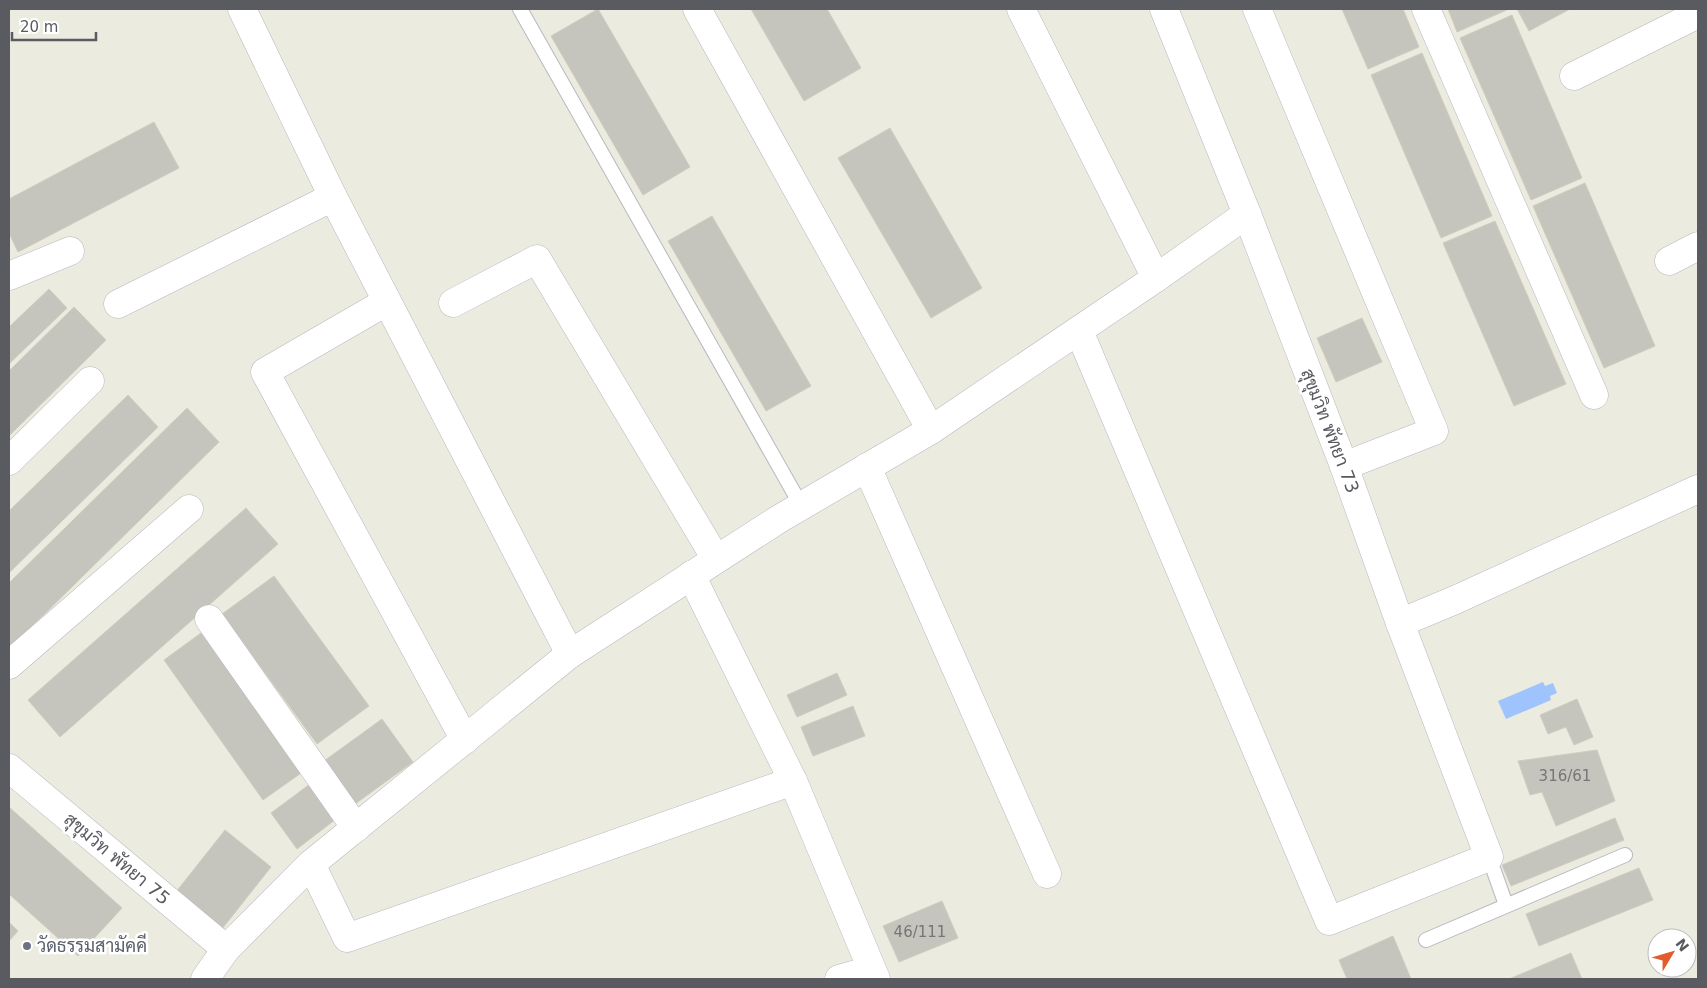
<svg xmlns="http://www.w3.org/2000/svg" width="1707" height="988" font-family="'DejaVu Sans',Sarabun,sans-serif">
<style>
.water{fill:#9fc3fc}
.building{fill:#c6c5bd;stroke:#d0cdbe}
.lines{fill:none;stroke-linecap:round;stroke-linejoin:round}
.service-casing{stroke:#b8b9be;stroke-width:16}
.minor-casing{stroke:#b8b9be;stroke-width:29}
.service{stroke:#fff;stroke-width:14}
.minor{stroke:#fff;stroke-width:28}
.worship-dot{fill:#6b7280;stroke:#fff;stroke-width:2}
.labels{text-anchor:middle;stroke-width:5;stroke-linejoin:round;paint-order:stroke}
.number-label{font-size:15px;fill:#747677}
.street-label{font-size:18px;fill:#595b60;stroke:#fff}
.worship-label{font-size:18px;fill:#5b616d;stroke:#fff;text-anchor:start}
</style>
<rect width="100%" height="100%" fill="#ebebe0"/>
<polygon class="water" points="1543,682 1545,686 1553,683 1557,693 1550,696 1551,700 1506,719 1498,701"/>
<g class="building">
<polygon points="598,9 690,167 643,195 551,36"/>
<polygon points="751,9 827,9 861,68 804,101"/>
<polygon points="1342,9 1403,9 1419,47 1368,69"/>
<polygon points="1448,9 1509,9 1457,32"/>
<polygon points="1517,9 1570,9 1529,31"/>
<polygon points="1512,15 1582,178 1531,200 1460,38"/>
<polygon points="1422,53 1492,216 1441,238 1371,75"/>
<polygon points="154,122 179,168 18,252 9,233 9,199"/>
<polygon points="890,128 982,288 931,318 838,158"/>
<polygon points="1585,183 1655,346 1604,368 1533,206"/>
<polygon points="712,216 811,386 766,411 668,241"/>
<polygon points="1495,221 1566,384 1514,406 1443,243"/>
<polygon points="49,289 67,308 9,364 9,327"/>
<polygon points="74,307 106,340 9,436 9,371"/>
<polygon points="1362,318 1382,362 1336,382 1317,338"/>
<polygon points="128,395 158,427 9,573 9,511"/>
<polygon points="187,408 219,442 9,649 9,583"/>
<polygon points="246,508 278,544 60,737 28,700"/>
<polygon points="274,576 369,706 317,744 222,614"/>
<polygon points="205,630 304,771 263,800 164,660"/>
<polygon points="837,673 847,695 797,717 787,695"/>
<polygon points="1577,699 1593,737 1574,745 1566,727 1548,734 1540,715"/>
<polygon points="853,706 865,736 813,756 801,727"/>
<polygon points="382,719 413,762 355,804 324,761"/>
<polygon points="1597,750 1615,801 1556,826 1542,792 1530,795 1518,761"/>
<polygon points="310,784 336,819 297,849 271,813"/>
<polygon points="9,807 122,908 78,956 9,894"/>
<polygon points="1615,818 1624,840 1511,886 1502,865"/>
<polygon points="225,830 271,867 222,929 176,892"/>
<polygon points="1639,868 1653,900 1539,946 1526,914"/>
<polygon points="942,901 958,938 899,962 883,926"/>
<polygon points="9,922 18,931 9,941"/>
<polygon points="1393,936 1411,979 1347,979 1339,960"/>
<polygon points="1571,953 1582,979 1509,979"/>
</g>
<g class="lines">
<defs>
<g id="service">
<polyline points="520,9 802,507"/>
<polyline points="1489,857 1506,905"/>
<polyline points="1426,940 1625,855"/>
</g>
<g id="minor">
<polyline points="242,9 333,197 570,654"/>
<polyline points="697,9 931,430"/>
<polyline points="1021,9 1156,278"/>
<polyline points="1257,9 1434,431 1344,466"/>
<polyline points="1426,9 1594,395"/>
<polyline points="1574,76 1698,14"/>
<polyline points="1669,261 1698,246"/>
<polyline points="9,276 70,251"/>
<polyline points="386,302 265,372 465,740"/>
<polyline points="453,303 537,259 716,559"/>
<polyline points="118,304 333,197"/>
<polyline points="1079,331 1329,921 1489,857 1400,623 1344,466 1247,214 1164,9"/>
<polyline points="9,461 90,381"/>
<polyline points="867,467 1047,874"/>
<polyline points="691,575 793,781 876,979"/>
<polyline points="209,619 356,828"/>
<polyline points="1400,623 1455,600 1698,489"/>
<polyline points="9,665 189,509"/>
<polyline points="9,768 226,949"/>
<polyline points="311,864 347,938 793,781"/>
<polyline points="205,979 226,949 311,864 570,654 779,519 931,430 1156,278 1247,214"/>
<polyline points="839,979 871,970"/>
</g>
</defs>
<use href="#service" class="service-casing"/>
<use href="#minor" class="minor-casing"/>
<use href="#service" class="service"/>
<use href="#minor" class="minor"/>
</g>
<circle class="worship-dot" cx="27" cy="946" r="5"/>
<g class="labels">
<g class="number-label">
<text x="1565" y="781">316/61</text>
<text x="920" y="937">46/111</text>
</g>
<g class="street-label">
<text transform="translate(1330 431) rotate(69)" y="6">สุขุมวิท พัทยา 73</text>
<text transform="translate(117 859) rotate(40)" y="6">สุขุมวิท พัทยา 75</text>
</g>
<g class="worship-label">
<text x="37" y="952">วัดธรรมสามัคคี</text>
</g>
</g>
<rect width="1707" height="988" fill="none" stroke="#595b60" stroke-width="20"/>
<g transform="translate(1672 953) rotate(52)"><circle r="24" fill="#ffffff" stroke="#bdbdbf"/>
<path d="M0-4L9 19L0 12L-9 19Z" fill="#e35c2e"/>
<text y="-8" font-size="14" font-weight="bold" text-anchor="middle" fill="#595b60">N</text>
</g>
<path d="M12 32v8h84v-8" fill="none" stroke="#595b60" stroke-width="2.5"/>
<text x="20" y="32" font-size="15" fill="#595b60" stroke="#ffffff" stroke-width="4" paint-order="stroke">20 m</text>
</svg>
